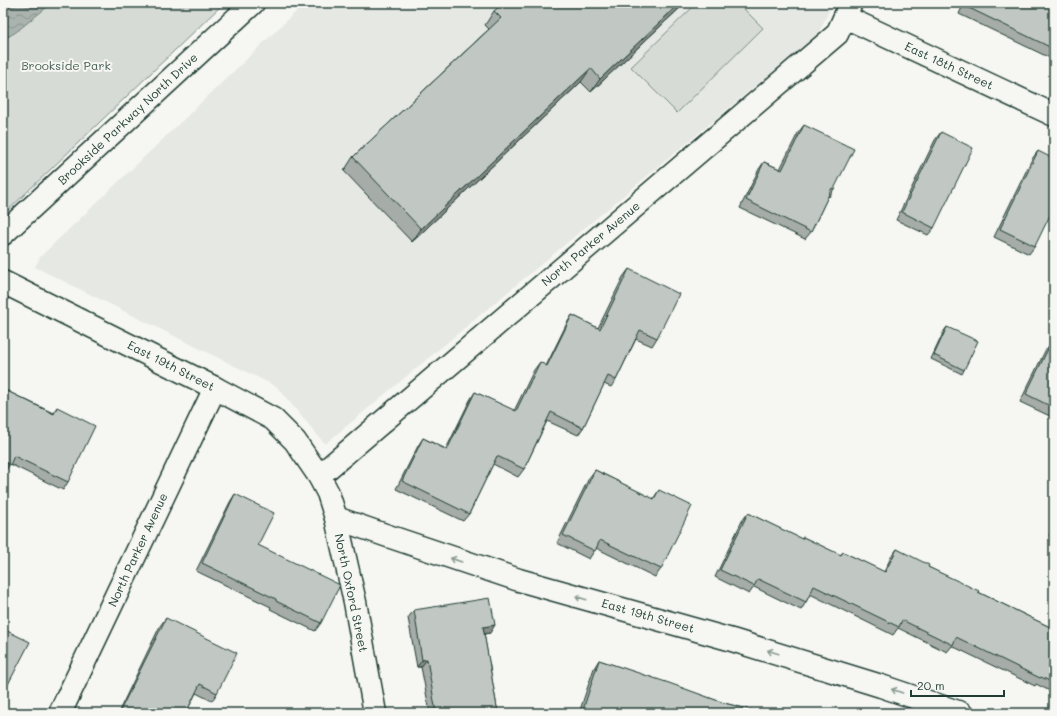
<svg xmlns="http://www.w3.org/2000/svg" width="1057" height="716" font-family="Mali,sans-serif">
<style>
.built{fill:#e6e8e4}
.park{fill:#d6dbd6;stroke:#7a8c85}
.water{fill:url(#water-waves);stroke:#72847d}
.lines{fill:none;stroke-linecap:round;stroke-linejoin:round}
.minor-casing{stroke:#1f3d34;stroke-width:25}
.minor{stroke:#f6f6f2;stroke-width:22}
.wall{fill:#a6aca8;stroke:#1f3d34}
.shaded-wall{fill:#878c88;stroke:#1f3d34}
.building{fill:#c1c8c3;stroke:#1f3d34}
.oneway{stroke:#8a9a93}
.labels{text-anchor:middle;stroke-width:4;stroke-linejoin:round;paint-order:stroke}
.park-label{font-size:12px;fill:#445d54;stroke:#f6f6f2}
.street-label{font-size:12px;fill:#1f3d34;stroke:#f6f6f2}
</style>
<defs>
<pattern id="water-waves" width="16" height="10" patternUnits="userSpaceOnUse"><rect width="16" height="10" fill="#aab3ae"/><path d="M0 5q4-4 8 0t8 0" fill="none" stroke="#8a938e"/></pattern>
</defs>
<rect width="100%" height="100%" fill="#f6f6f2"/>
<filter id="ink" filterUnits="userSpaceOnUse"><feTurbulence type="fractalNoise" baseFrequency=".025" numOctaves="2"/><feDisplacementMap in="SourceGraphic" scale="8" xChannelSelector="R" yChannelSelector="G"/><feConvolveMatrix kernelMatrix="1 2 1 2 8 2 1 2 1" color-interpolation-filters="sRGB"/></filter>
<g filter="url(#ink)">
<polygon class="built" points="305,3 833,3 818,34 325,444 277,387 35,267 40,257"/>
<g class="park">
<polygon points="3,3 224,3 3,215"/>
<polygon points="697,3 738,3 763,28 677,113 631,67"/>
</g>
<polygon class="water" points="3,3 52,3 16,32 3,40"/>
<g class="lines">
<defs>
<g id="minor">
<polyline points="845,17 1054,115"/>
<polyline points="3,234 253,3"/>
<polyline points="3,282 215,388 273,419 295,441 319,476 328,493 336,518 355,602 375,713"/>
<polyline points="319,476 837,34 851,3"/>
<polyline points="336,518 385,535 519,580 732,640 881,686 961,713"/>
<polyline points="60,713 215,388"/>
</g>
</defs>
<use href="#minor" class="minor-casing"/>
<use href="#minor" class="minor"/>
</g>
<g class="wall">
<polygon points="685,3 591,92 581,82 412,242 344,171 353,157 489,29 485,25 494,11"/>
<polygon points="964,3 1054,3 1054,59 1050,57 1050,58 959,14"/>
<polygon points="804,125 834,189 829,197 828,196 811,232 805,239 740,208 759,169 764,162 780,169 798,133"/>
<polygon points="941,132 934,228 928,235 896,220 935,140"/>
<polygon points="1038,151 1035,246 1029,254 994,237 1032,159"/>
<polygon points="629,269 657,338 652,346 636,339 616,380 611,387 604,384 583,428 578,435 547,421 524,469 518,477 493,464 469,514 463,521 396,489 418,446 423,438 446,449 470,400 475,392 514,411 534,370 540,362 546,366 567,323 572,315 598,328 623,277"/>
<polygon points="947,327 964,370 962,374 931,359 944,331"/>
<polygon points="1051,343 1054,344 1054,418 1020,402 1045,351"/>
<polygon points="3,389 53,413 57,407 68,482 63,490 10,464 4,473 3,472"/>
<polygon points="595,470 653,499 659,490 661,569 655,577 596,548 589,559 557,543 589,478"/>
<polygon points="235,494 258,545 321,623 315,631 270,609 271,607 196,571 230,502"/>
<polygon points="748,513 801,539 803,537 840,555 843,552 884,572 891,557 897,549 928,567 978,592 1054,629 1054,693 1036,684 1035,686 952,646 947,652 898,628 893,635 810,594 806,602 801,610 754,587 749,594 715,577 742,521"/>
<polygon points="1054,525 1054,538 1049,536"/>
<polygon points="414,610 490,633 484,634 498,713 430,713 421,667 417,667 408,618"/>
<polygon points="166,618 217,693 212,701 196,693 186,713 118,713 160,626"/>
<polygon points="599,660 724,703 764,713 579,713 594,668"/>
</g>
<g class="shaded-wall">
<polygon points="680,3 685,3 591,92 600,79"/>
<polygon points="591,68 581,82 412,242 421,229"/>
<polygon points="495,625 490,633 478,635 483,627"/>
<polygon points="427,659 421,667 417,667 422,660"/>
</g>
<g class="building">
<polygon points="503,3 680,3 600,79 591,68 421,229 353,157 501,18 494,11"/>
<polygon points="966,3 1054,3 1054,49 965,6"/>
<polygon points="804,125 854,149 834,189 832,188 811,232 746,200 764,162 782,170"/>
<polygon points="941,132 973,148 934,228 902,212"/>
<polygon points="1038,151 1054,159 1054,207 1035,246 1000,229"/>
<polygon points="629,269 679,294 657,338 640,330 616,380 608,376 583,428 551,412 524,469 497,456 469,514 402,481 423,438 447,450 475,392 516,411 540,362 547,366 572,315 600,329"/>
<polygon points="947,327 978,341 964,370 934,355"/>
<polygon points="1051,343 1054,344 1054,408 1026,394"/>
<polygon points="3,389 54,414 57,407 95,426 68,482 14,456 10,465 3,461"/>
<polygon points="595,470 654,499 659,490 692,506 661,569 600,540 595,551 563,535"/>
<polygon points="235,494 274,513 258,545 340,585 321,623 276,601 276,599 202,563"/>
<polygon points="748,513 802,539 803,537 841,555 843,552 885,572 897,549 929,565 928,567 979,591 978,592 1054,629 1054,683 1041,677 1040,678 956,637 953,645 902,620 899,627 814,586 806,602 758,579 754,586 720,570"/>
<polygon points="1054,526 1054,533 1051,532"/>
<polygon points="490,598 495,625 483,627 498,713 436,713 427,659 422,660 414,610"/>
<polygon points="166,618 237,653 217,693 200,684 186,713 119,713"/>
<polygon points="3,629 30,642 3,694"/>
<polygon points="599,660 669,683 724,703 764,713 582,713"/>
</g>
<defs><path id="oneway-shaft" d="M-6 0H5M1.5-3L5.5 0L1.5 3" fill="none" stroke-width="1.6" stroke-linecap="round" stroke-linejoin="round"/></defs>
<g class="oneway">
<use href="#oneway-shaft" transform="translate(456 560) rotate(-161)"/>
<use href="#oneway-shaft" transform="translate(581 598) rotate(-164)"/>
<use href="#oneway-shaft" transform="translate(773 652) rotate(-163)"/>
<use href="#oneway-shaft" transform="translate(897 691) rotate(-161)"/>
</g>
</g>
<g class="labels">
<g class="park-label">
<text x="66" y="70">Brookside Park</text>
</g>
<g class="street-label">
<text transform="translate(949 66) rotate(25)" y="4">East 18th Street</text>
<text transform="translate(128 119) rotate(-43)" y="4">Brookside Parkway North Drive</text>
<text transform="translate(591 244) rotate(-40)" y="4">North Parker Avenue</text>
<text transform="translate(171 366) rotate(27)" y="4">East 19th Street</text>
<text transform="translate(138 550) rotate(-65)" y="4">North Parker Avenue</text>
<text transform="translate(351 593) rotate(78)" y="4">North Oxford Street</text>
<text transform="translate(648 616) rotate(16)" y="4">East 19th Street</text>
</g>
</g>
<rect width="1057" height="716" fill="none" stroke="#f6f6f2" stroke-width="16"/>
<rect x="8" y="8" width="1041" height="700" fill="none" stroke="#1f3d34" stroke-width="1.5" filter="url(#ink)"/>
<path d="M911 690v6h93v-6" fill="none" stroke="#1f3d34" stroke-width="2"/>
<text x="917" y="690" font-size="12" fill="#1f3d34" stroke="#f6f6f2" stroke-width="3" paint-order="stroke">20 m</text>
</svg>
